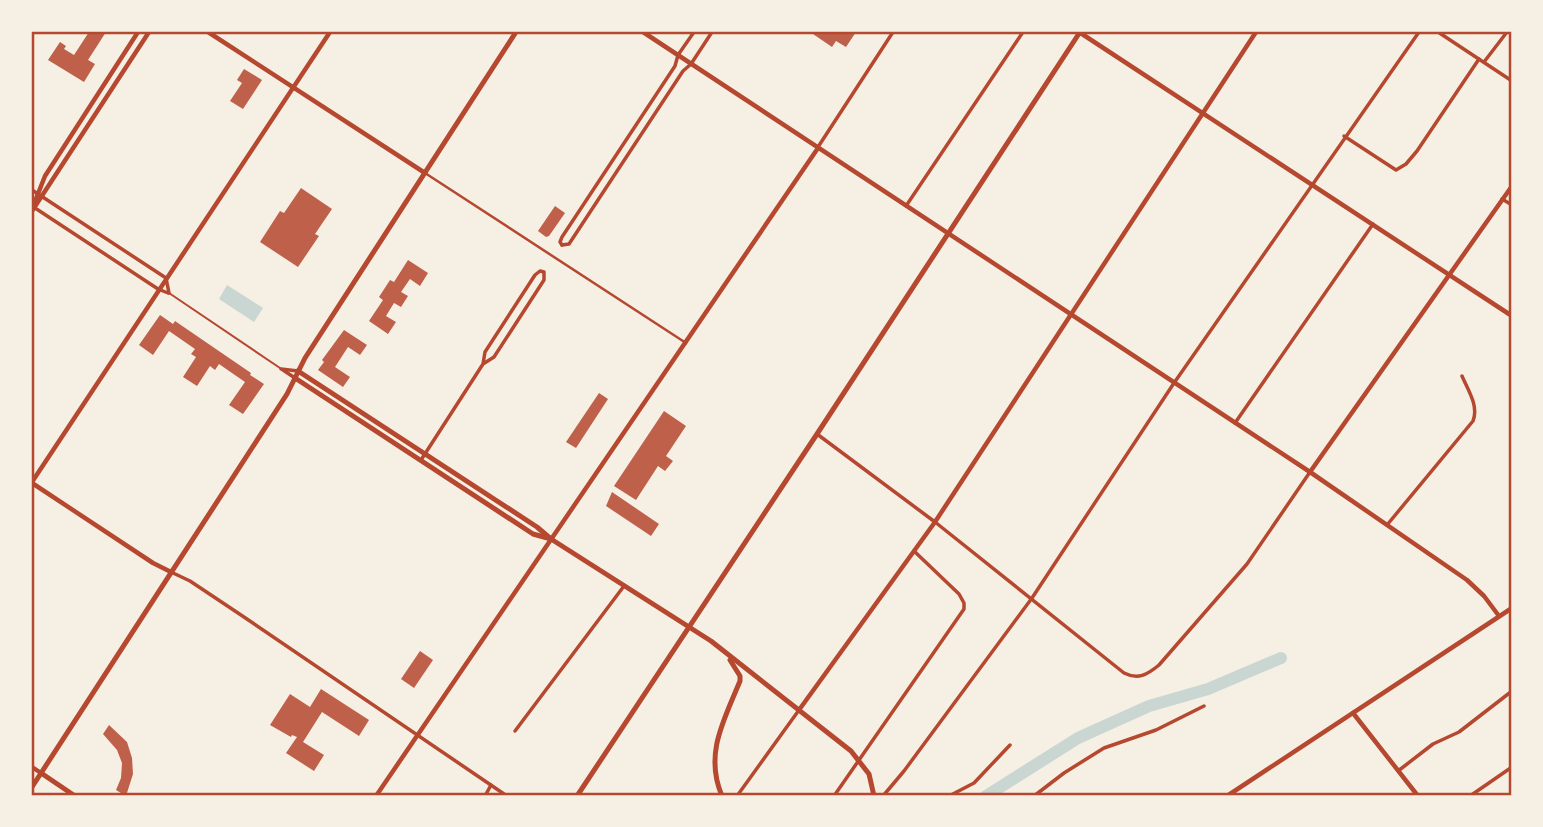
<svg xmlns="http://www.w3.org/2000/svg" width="1543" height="827" font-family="Montserrat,sans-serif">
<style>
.water{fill:#c9d6d2}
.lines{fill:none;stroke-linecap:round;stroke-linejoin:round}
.river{stroke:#c9d6d2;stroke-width:12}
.building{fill:#bf614a}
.service{stroke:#b5482f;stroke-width:2}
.pedestrian{stroke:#b5482f;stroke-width:2.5}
.minor{stroke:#b5482f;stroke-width:3.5}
.tertiary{stroke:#b5482f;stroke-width:4.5}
.secondary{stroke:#b5482f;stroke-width:5}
.neatline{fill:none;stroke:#b5482f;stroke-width:2.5}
</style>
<rect width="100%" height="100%" fill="#f6efe4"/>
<polygon class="water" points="227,285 263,308 254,322 219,299"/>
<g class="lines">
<polyline class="river" points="986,796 1078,738 1149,706 1208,689 1281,658"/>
</g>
<g class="building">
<polygon points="89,32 106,32 88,60 95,64 84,82 48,60 60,42 66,46 64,49 74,55"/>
<polygon points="815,32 856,32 846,47 836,41 832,47 813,34"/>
<polygon points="244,69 262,80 243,109 230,101 242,83 237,80"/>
<polygon points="301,188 332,209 315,234 319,236 298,267 260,242 280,211 284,213"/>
<polygon points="555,206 565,213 549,236 546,237 538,231"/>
<polygon points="408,260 428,273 420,286 410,279 401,292 408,296 401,307 394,303 386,316 396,322 388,334 369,321 383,300 379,297 390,280 394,282"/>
<polygon points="160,315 173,324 175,321 251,373 250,375 264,384 243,414 229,405 245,382 219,364 215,370 210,366 197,386 183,377 196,357 191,354 195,349 169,331 153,355 139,345"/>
<polygon points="344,330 367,345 360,355 348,347 335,367 350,377 343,387 318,370 324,362 322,360"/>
<polygon points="599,393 608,399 576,448 566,442"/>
<polygon points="664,411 686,426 666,456 673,461 665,471 658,466 636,500 614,486"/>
<polygon points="612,492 659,524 651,536 606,506"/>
<polygon points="420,651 433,660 414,688 401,679"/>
<polygon points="321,689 369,720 359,736 322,712 303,742 324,755 314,771 286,753 297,737 292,735 291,737 270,725 290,694 310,707"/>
<polygon points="109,725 127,742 132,758 133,774 126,796 116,790 121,778 122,763 117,750 103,734"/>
</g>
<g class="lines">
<polyline class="service" points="169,293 280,368"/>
<polyline class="pedestrian" points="425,173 686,343"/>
<g class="minor">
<polyline points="1438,32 1512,81"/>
<polyline points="1484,62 1507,32"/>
<polyline points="1344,136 1396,170 1406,164 1417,151 1479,59"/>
<polyline points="818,147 893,32"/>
<polyline points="32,190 166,278 169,293"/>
<polyline points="1502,199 1512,205"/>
<polyline points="32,206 158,289 168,293"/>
<polyline points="906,206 1023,32"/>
<polyline points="562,245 569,244 683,71 691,64 712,32"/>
<polyline points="562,245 560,242 562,237 675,66 678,55 694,32"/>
<polyline points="281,369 298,371"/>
<polyline points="283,370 295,378"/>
<polyline points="1235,423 1373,224"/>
<path d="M 817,434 L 935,522 L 1124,673 C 1138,680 1147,675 1159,665 L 1247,564 L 1310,472"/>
<polyline points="421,460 483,364 485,352 535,275 540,271 544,272 544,280 494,357 483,364"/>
<path d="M 1387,525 L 1473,421 C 1479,406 1468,390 1462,376"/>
<polyline points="171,572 190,581 241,615 507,796"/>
<polyline points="515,731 624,586"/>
<polyline points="1398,771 1433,744 1459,732 1512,691"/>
<polyline points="485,796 491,785"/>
<polyline points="737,796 799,710"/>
<polyline points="834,796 964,609 964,603 959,594 914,551"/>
<polyline points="883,796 904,771 1032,598 1174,383 1419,32"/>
<polyline points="949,796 974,783 1010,745"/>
<polyline points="1034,796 1064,773 1104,748 1156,730 1204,706"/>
<polyline points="1470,796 1512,767"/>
</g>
<g class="tertiary">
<polyline points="208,32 425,173"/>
<polyline points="643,32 1310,472 1467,580 1484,596 1499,616"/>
<polyline points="1079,32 1512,316"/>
<polyline points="34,204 45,176 138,32"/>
<polyline points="32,211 149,32"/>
<polyline points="1310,472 1512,186"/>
<polyline points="32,482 330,32"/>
<polyline points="32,483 153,563 171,572"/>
<polyline points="799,710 935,522 1256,32"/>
<polyline points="1353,713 1418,796"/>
<polyline points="32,767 41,773"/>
<polyline points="376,796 818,148"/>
<polyline points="1227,796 1512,608"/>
</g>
<g class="secondary">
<polyline points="298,371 537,527 551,539 711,641 851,751 869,774 874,796"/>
<polyline points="295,378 533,534 551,539"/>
<polyline points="41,773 75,796"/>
<polyline points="32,787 287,394 305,358 516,32"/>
<polyline points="577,796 817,434 1080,32"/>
<path d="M 722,796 C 704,754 724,720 740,681 L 740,676 L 730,660"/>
</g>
</g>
<rect width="1543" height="827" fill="none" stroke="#f6efe4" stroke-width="66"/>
<rect x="33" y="33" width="1477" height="761" class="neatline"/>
</svg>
